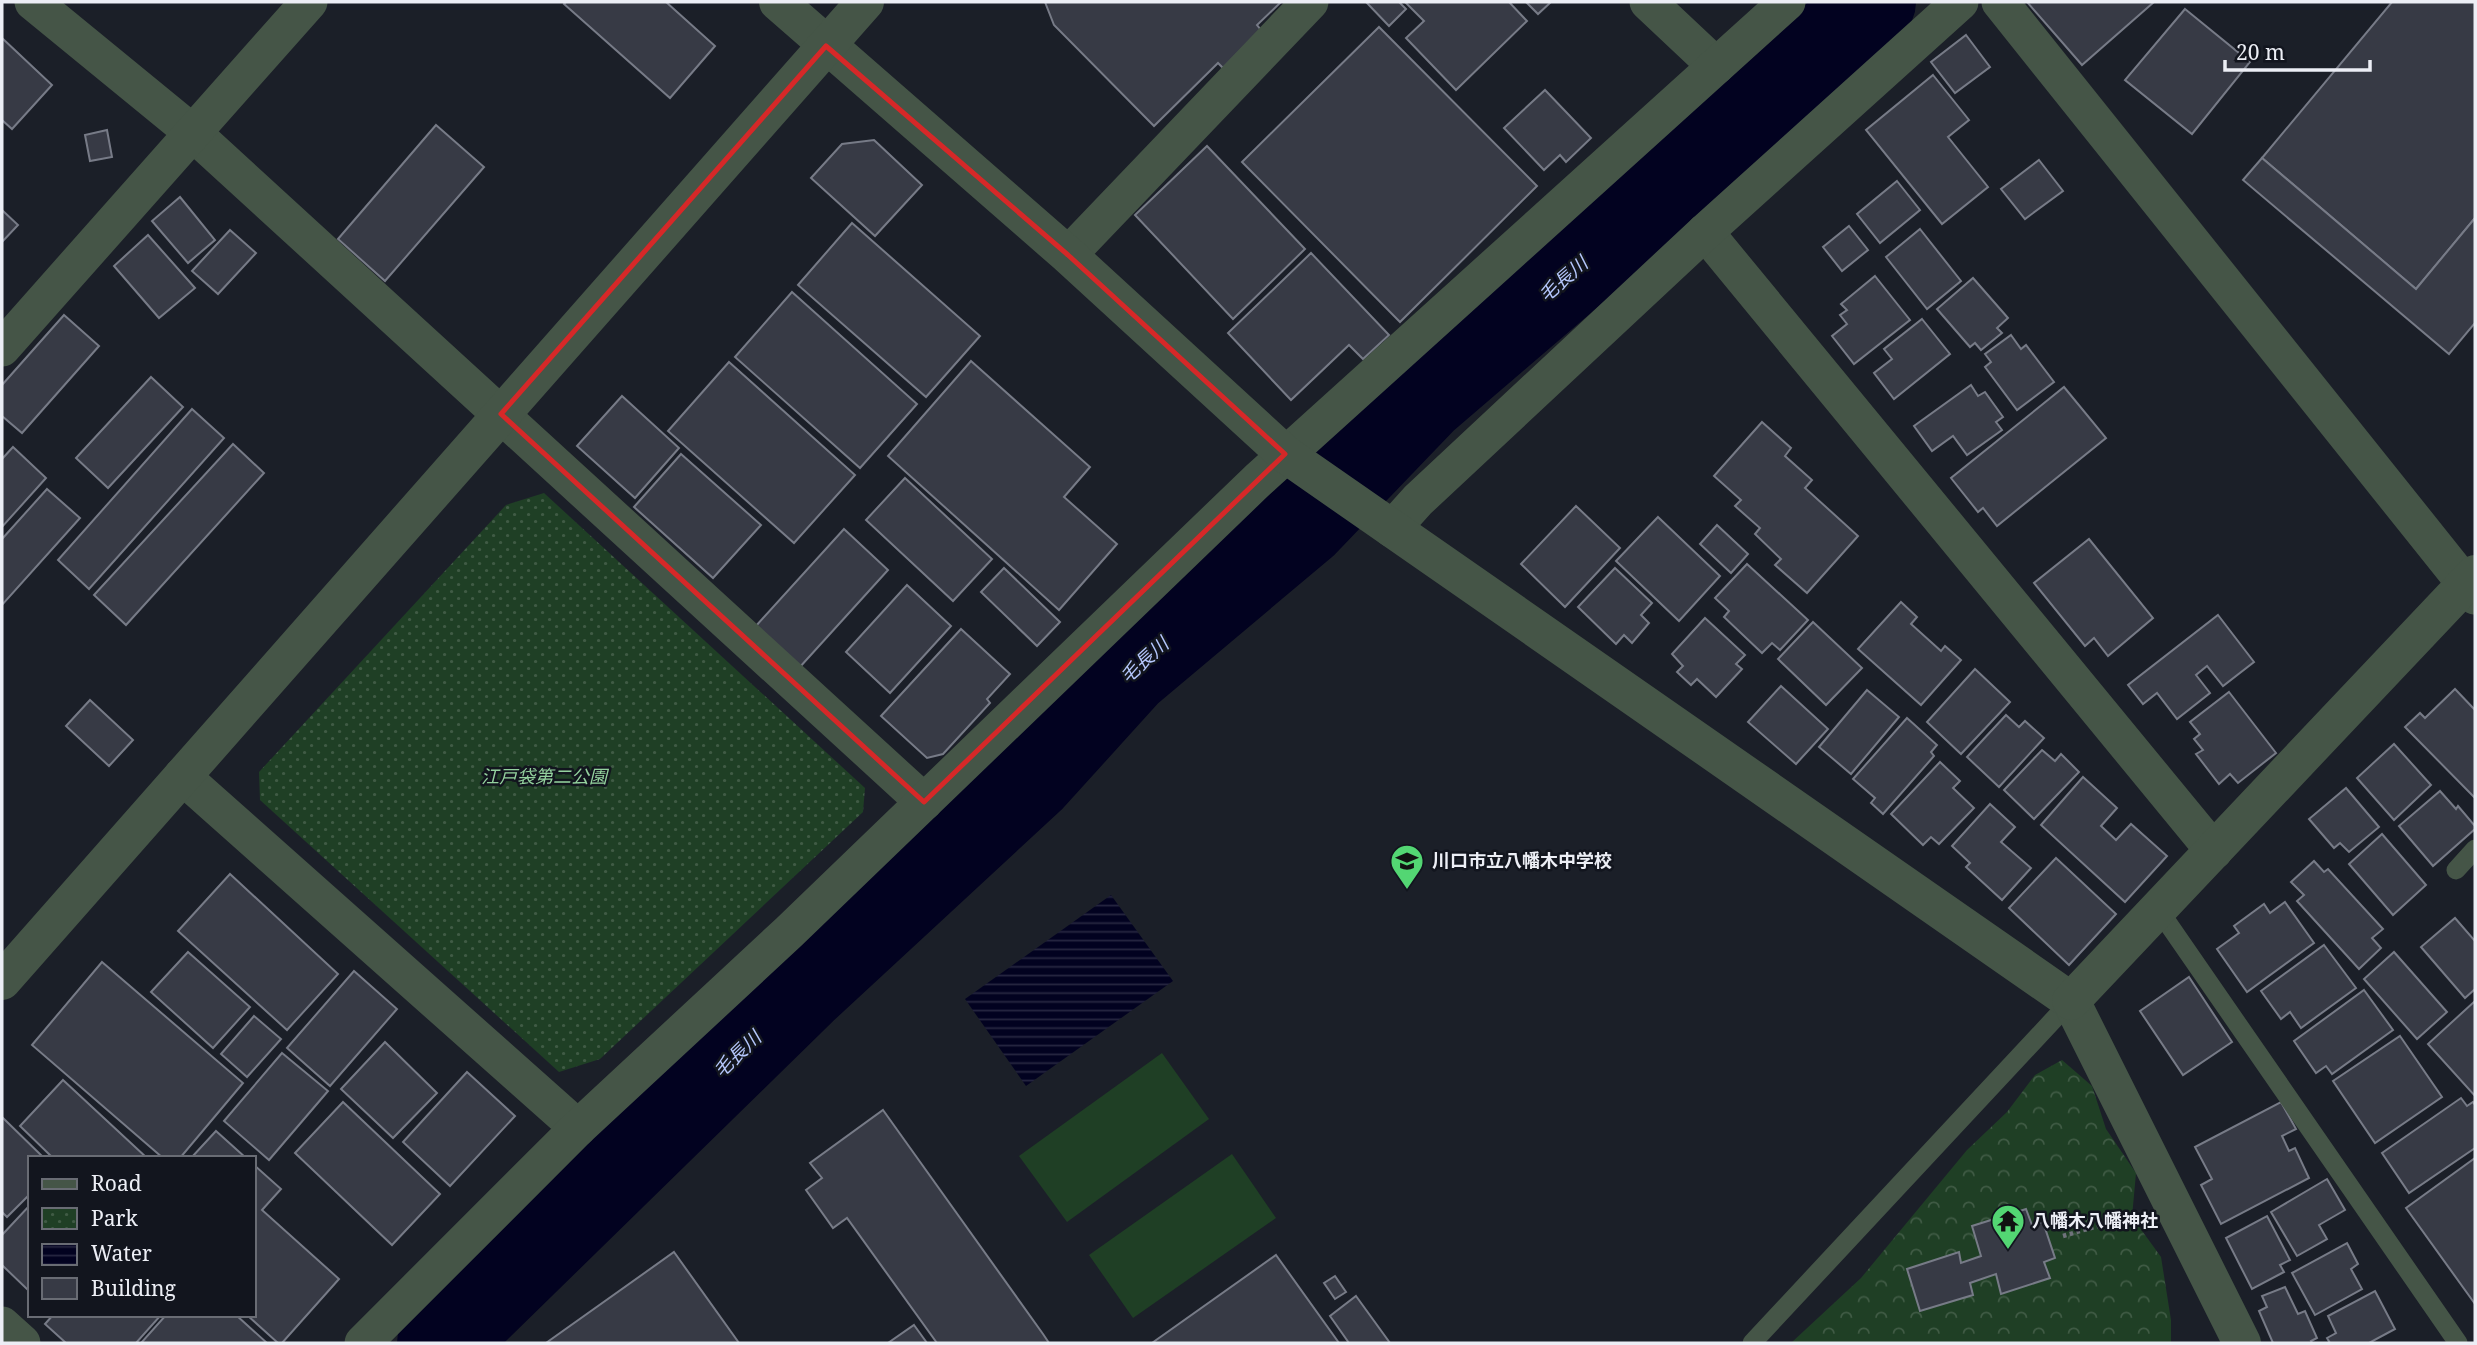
<svg xmlns="http://www.w3.org/2000/svg" width="2477" height="1345" font-family="'Noto Serif','Noto Sans JP',serif">
<style>
.grass{fill:#1f3f25}
.forest{fill:url(#forest-crowns)}
.park{fill:url(#park-dots)}
.water{fill:url(#water-rules)}
.lines{fill:none;stroke-linecap:round;stroke-linejoin:round}
.river{stroke:#020220;stroke-width:88}
.building{fill:#373a45;stroke:#777b87;stroke-width:2}
.path{stroke:#6f727b;stroke-width:4.5;stroke-dasharray:3.5 3.5;stroke-linecap:butt}
.service{stroke:#455547;stroke-width:19}
.minor{stroke:#455547;stroke-width:37}
.tertiary{stroke:#455547;stroke-width:38}
.marked{fill:none;stroke:#d62828;stroke-width:5;stroke-linejoin:round}
.labels{text-anchor:middle;stroke-width:5;stroke-linejoin:round;paint-order:stroke}
.park-label{font-size:18px;font-style:italic;fill:#94d29e;stroke:#12151e}
.poi-label{font-size:18px;font-weight:bold;fill:#eceef5;stroke:#12151e;text-anchor:start}
.water-label{font-size:19px;font-style:italic;fill:#b5c7fc;stroke:#12151e}
</style>
<defs>
<pattern id="forest-crowns" width="20" height="18" patternUnits="userSpaceOnUse" patternTransform="scale(1.75)"><rect width="20" height="18" fill="#1f3f25"/><path d="M2 6a3 3 0 1 1 6 0M12 15a3 3 0 1 1 6 0" fill="none" stroke="#405b45"/></pattern>
<pattern id="park-dots" width="8" height="8" patternUnits="userSpaceOnUse" patternTransform="scale(1.75)"><rect width="8" height="8" fill="#1f3f25"/><path d="M2 2h.1M6 6h.1" fill="none" stroke="#405b45" stroke-width="1.8" stroke-linecap="round"/></pattern>
<pattern id="water-rules" width="6" height="5" patternUnits="userSpaceOnUse" patternTransform="scale(1.75)"><rect width="6" height="5" fill="#020220"/><path d="M0 2.5h6" fill="none" stroke="#272741"/></pattern>
</defs>
<rect width="100%" height="100%" fill="#1b1f28"/>
<g class="grass">
<polygon points="1162,1053 1209,1119 1067,1222 1019,1156"/>
<polygon points="1232,1154 1276,1218 1133,1318 1089,1255"/>
</g>
<polygon class="forest" points="2062,1060 2092,1086 2106,1129 2136,1173 2132,1217 2161,1257 2171,1320 2171,1343 1791,1343 1861,1278 1967,1150 2007,1112 2035,1075"/>
<polygon class="park" points="544,493 865,788 863,812 600,1059 559,1072 260,800 259,772 506,505"/>
<polygon class="water" points="1111,895 1173,981 1026,1086 965,999"/>
<g class="lines">
<polyline class="river" points="441,1343 803,989 1031,778 1128,671 1304,523 1424,398 1745,123 1872,2"/>
</g>
<g class="building">
<polygon points="566,2 666,2 715,46 670,98 564,4"/>
<polygon points="1045,2 1281,2 1257,25 1261,30 1223,68 1218,63 1154,126 1054,25"/>
<polygon points="1366,2 1399,2 1406,9 1389,26"/>
<polygon points="1405,2 1509,2 1527,21 1456,90 1406,38 1424,21"/>
<polygon points="1526,2 1551,2 1538,14"/>
<polygon points="2027,2 2154,2 2082,65"/>
<polygon points="2392,2 2475,2 2475,218 2416,289 2262,158"/>
<polygon points="2185,9 2250,62 2192,134 2125,80"/>
<polygon points="1379,27 1537,186 1400,322 1242,162"/>
<polygon points="1966,35 1990,67 1955,93 1931,62"/>
<polygon points="2,38 52,85 12,129 2,120"/>
<polygon points="1933,75 1969,120 1948,137 1988,187 1942,224 1866,130"/>
<polygon points="1545,90 1591,138 1566,162 1560,155 1544,170 1504,128"/>
<polygon points="436,125 484,167 385,281 338,239"/>
<polygon points="107,130 112,157 90,161 85,135"/>
<polygon points="874,140 922,185 875,236 811,178 842,144"/>
<polygon points="1207,146 1305,249 1233,319 1135,215"/>
<polygon points="2262,158 2416,289 2475,218 2475,323 2449,354 2243,180"/>
<polygon points="2039,160 2063,191 2025,219 2001,189"/>
<polygon points="1897,181 1920,210 1880,243 1857,214"/>
<polygon points="180,197 215,240 188,263 152,221"/>
<polygon points="2,210 18,225 2,242"/>
<polygon points="852,223 980,336 926,397 798,285"/>
<polygon points="1849,226 1868,250 1842,271 1823,247"/>
<polygon points="1920,229 1961,281 1927,309 1886,257"/>
<polygon points="230,230 256,253 218,294 192,271"/>
<polygon points="148,235 195,288 159,318 114,266"/>
<polygon points="1311,253 1389,335 1363,359 1349,345 1291,400 1228,333"/>
<polygon points="1875,276 1910,320 1854,364 1832,336 1847,324 1840,315 1847,310 1841,304"/>
<polygon points="1973,278 2008,318 1997,328 2002,333 1981,350 1975,343 1970,347 1937,309"/>
<polygon points="792,292 917,404 860,468 735,357"/>
<polygon points="64,315 99,346 22,433 2,416 2,385"/>
<polygon points="1922,319 1950,354 1894,399 1874,373 1892,359 1884,349"/>
<polygon points="2011,335 2021,349 2026,345 2054,382 2017,410 1985,367 1991,362 1985,354"/>
<polygon points="971,361 1090,467 1064,497 1117,544 1059,610 888,456"/>
<polygon points="729,362 855,475 794,543 668,431"/>
<polygon points="151,377 183,407 108,488 76,458"/>
<polygon points="1971,385 1978,396 1985,392 2003,417 1996,422 2002,430 1967,455 1953,436 1932,451 1914,426"/>
<polygon points="2064,387 2106,438 1997,526 1983,508 1978,512 1951,478"/>
<polygon points="622,396 679,448 635,498 577,446"/>
<polygon points="192,409 224,438 89,589 58,560"/>
<polygon points="1762,422 1791,448 1785,456 1812,480 1805,488 1858,536 1807,593 1775,565 1781,559 1755,534 1760,528 1735,506 1741,500 1714,476"/>
<polygon points="233,444 264,473 126,625 94,595"/>
<polygon points="13,447 46,478 2,527 2,459"/>
<polygon points="681,454 761,525 713,578 634,507"/>
<polygon points="905,478 992,559 953,601 866,520"/>
<polygon points="47,489 80,518 2,605 2,539"/>
<polygon points="1576,506 1620,548 1565,607 1521,564"/>
<polygon points="1658,517 1720,576 1679,621 1616,561"/>
<polygon points="1717,525 1748,554 1731,573 1700,544"/>
<polygon points="844,529 888,570 799,668 755,627"/>
<polygon points="2089,539 2153,618 2108,656 2094,638 2085,646 2034,583"/>
<polygon points="1747,564 1808,620 1780,650 1772,643 1762,653 1724,617 1729,611 1715,598"/>
<polygon points="1004,568 1060,622 1037,646 981,592"/>
<polygon points="1615,568 1652,603 1641,615 1649,623 1632,643 1624,635 1616,644 1578,607"/>
<polygon points="907,585 951,626 890,693 846,652"/>
<polygon points="1901,602 1917,617 1911,624 1941,651 1945,646 1961,660 1921,705 1858,649"/>
<polygon points="2218,615 2254,662 2223,686 2207,666 2196,675 2210,693 2177,719 2157,693 2143,704 2128,685"/>
<polygon points="1705,618 1745,655 1736,664 1742,669 1716,697 1697,679 1691,685 1677,672 1683,666 1672,654"/>
<polygon points="1813,622 1862,668 1826,705 1778,659"/>
<polygon points="961,629 1010,674 987,699 990,703 943,754 927,758 881,716"/>
<polygon points="1975,669 2010,702 1961,754 1927,722"/>
<polygon points="1781,686 1828,729 1796,764 1748,722"/>
<polygon points="2455,689 2475,710 2475,798 2405,727 2420,713 2425,718"/>
<polygon points="1867,690 1899,717 1851,774 1819,747"/>
<polygon points="2229,692 2276,753 2238,783 2230,774 2219,784 2196,754 2203,750 2194,739 2200,734 2190,722"/>
<polygon points="90,700 133,740 109,766 66,726"/>
<polygon points="2006,715 2019,727 2025,721 2044,738 1999,787 1967,757"/>
<polygon points="1907,718 1937,745 1931,752 1934,756 1883,814 1871,803 1875,798 1853,779"/>
<polygon points="2394,744 2431,785 2394,820 2357,778"/>
<polygon points="2042,750 2055,761 2061,754 2079,772 2034,819 2004,790"/>
<polygon points="1940,762 1960,781 1953,788 1974,808 1939,844 1931,837 1923,845 1891,814"/>
<polygon points="2083,777 2117,808 2101,826 2116,840 2131,824 2167,856 2125,902 2041,825"/>
<polygon points="2346,788 2379,827 2349,852 2340,843 2334,848 2309,819"/>
<polygon points="2440,791 2456,809 2458,806 2475,826 2475,829 2433,866 2399,826"/>
<polygon points="1990,804 2015,827 2001,842 2031,868 2002,900 1966,867 1970,863 1952,846"/>
<polygon points="2382,834 2426,885 2393,915 2349,864"/>
<polygon points="2056,858 2116,914 2069,965 2009,908"/>
<polygon points="2314,861 2324,872 2328,869 2383,929 2372,938 2381,948 2359,969 2297,901 2304,895 2291,882"/>
<polygon points="230,874 338,974 287,1030 178,931"/>
<polygon points="2285,902 2314,943 2247,992 2217,949 2239,933 2234,926 2264,904 2270,913"/>
<polygon points="2455,918 2475,941 2475,989 2465,998 2421,947"/>
<polygon points="2324,945 2356,988 2301,1028 2290,1012 2281,1019 2261,991"/>
<polygon points="188,952 250,1007 213,1048 151,992"/>
<polygon points="2394,952 2447,1012 2417,1039 2364,979"/>
<polygon points="102,962 243,1083 180,1158 163,1158 32,1045"/>
<polygon points="354,971 397,1009 330,1086 287,1048"/>
<polygon points="2189,977 2232,1042 2183,1075 2140,1011"/>
<polygon points="2364,990 2393,1030 2332,1074 2326,1066 2316,1073 2294,1041"/>
<polygon points="2475,1001 2475,1096 2428,1044"/>
<polygon points="254,1016 281,1039 247,1077 221,1054"/>
<polygon points="2400,1036 2442,1097 2375,1143 2333,1081"/>
<polygon points="385,1042 437,1093 393,1138 341,1089"/>
<polygon points="282,1053 328,1091 269,1160 224,1121"/>
<polygon points="467,1072 515,1116 450,1186 403,1142"/>
<polygon points="63,1080 147,1158 53,1158 20,1126"/>
<polygon points="2461,1098 2467,1106 2473,1102 2475,1105 2475,1148 2409,1193 2382,1153"/>
<polygon points="343,1102 440,1194 392,1245 295,1153"/>
<polygon points="2281,1102 2296,1129 2282,1136 2289,1151 2295,1148 2309,1178 2221,1224 2201,1185 2212,1179 2195,1147"/>
<polygon points="883,1110 1043,1334 1049,1343 937,1343 847,1218 833,1228 806,1190 822,1178 810,1163"/>
<polygon points="2,1117 44,1158 30,1158 30,1194 7,1217 2,1212"/>
<polygon points="216,1131 246,1158 191,1158"/>
<polygon points="2475,1158 2475,1304 2406,1208"/>
<polygon points="254,1165 281,1189 262,1210 339,1279 282,1343 278,1343 247,1315 254,1315"/>
<polygon points="2327,1179 2345,1210 2319,1225 2327,1239 2297,1256 2271,1212"/>
<polygon points="30,1205 30,1292 2,1265 2,1235"/>
<polygon points="2026,1209 2032,1225 2043,1222 2055,1258 2044,1262 2050,1278 2001,1294 1996,1274 1970,1283 1973,1295 1920,1311 1907,1269 1959,1252 1961,1263 1981,1256 1972,1226"/>
<polygon points="2267,1216 2290,1260 2280,1265 2284,1272 2252,1289 2226,1238"/>
<polygon points="2347,1243 2358,1264 2351,1269 2362,1289 2315,1315 2292,1273"/>
<polygon points="674,1252 739,1343 546,1343"/>
<polygon points="1276,1255 1339,1343 1152,1343"/>
<polygon points="1335,1276 1346,1292 1335,1299 1324,1283"/>
<polygon points="2285,1287 2298,1314 2305,1311 2317,1338 2311,1341 2312,1343 2273,1343 2259,1311 2267,1307 2262,1296"/>
<polygon points="2375,1291 2395,1329 2369,1343 2330,1343 2327,1338 2336,1333 2328,1316"/>
<polygon points="1356,1296 1390,1343 1349,1343 1330,1316"/>
<polygon points="53,1315 161,1315 136,1343 66,1343 45,1324"/>
<polygon points="166,1315 236,1315 267,1343 141,1343"/>
<polygon points="914,1325 927,1343 888,1343"/>
</g>
<g class="lines">
<polyline class="path" points="2063,1236 2129,1217"/>
<g class="service">
<polyline points="2456,870 2475,849"/>
<polyline points="2158,909 2458,1343"/>
<polyline points="1752,1343 2071,1001"/>
</g>
<g class="minor">
<polyline points="33,2 193,133 924,802"/>
<polyline points="1648,2 1716,66"/>
<polyline points="2000,2 2475,596"/>
<polyline points="1705,232 2214,851"/>
<polyline points="1068,255 1310,2"/>
<polyline points="2,348 309,2"/>
<polyline points="1392,529 1418,500 1705,232 1960,2"/>
<polyline points="182,776 578,1128"/>
<polyline points="2,1325 22,1343"/>
<polyline points="363,1343 578,1128 789,932 1258,480 1787,2"/>
</g>
<g class="tertiary">
<polyline points="778,2 1068,255 1285,454 2071,1001 2242,1343"/>
<polyline points="2,981 865,2"/>
<polyline points="2071,1001 2475,574"/>
</g>
</g>
<path class="marked" d="M 826,46 L 1068,255 L 1285,454 L 924,802 L 501,414 Z"/>
<defs>
<symbol id="school-pin" viewBox="-11 -11 22 30"><path d="M0 17L-7.5 6A9.5 9.5 0 1 1 7.5 6Z" fill="#53d673" stroke="#12151e"/><path d="M0-5L7-2L0 1L-7-2ZM-4 1L0 2.5L4 1V4Q0 6-4 4Z" fill="#111"/></symbol>
<symbol id="temple-pin" viewBox="-11 -11 22 30"><path d="M0 17L-7.5 6A9.5 9.5 0 1 1 7.5 6Z" fill="#53d673" stroke="#12151e"/><path d="M0-6L5-2H3V0L6.5 2.5H4V6H1.5V3h-3V6H-4V2.5H-6.5L-3 0V-2H-5Z" fill="#111"/></symbol>
</defs>
<g fill-rule="evenodd">
<use href="#school-pin" x="1388" y="842" width="38" height="52"/>
<use href="#temple-pin" x="1989" y="1202" width="38" height="52"/>
</g>
<g class="labels">
<g class="park-label">
<text x="544" y="783">江戸袋第二公園</text>
</g>
<g class="poi-label">
<text x="1432" y="867">川口市立八幡木中学校</text>
<text x="2032" y="1227">八幡木八幡神社</text>
</g>
<g class="water-label">
<text transform="translate(1563 279) rotate(-41)" y="7">毛長川</text>
<text transform="translate(1144 660) rotate(-42)" y="7">毛長川</text>
<text transform="translate(737 1054) rotate(-44)" y="7">毛長川</text>
</g>
</g>
<rect width="2477" height="1345" fill="none" stroke="#eceef5" stroke-width="7"/>
<rect x="28" y="1156" width="228" height="161" fill="#12151e" stroke="#696c74" stroke-width="2"/>
<rect x="42" y="1179" width="35" height="10" fill="#455547" stroke="#696c74" stroke-width="2"/>
<text x="91" y="1191" font-size="21" fill="#eceef5">Road</text>
<rect x="42" y="1208" width="35" height="21" fill="url(#park-dots)" stroke="#696c74" stroke-width="2"/>
<text x="91" y="1226" font-size="21" fill="#eceef5">Park</text>
<rect x="42" y="1244" width="35" height="21" fill="url(#water-rules)" stroke="#696c74" stroke-width="2"/>
<text x="91" y="1261" font-size="21" fill="#eceef5">Water</text>
<rect x="42" y="1278" width="35" height="21" fill="#373a45" stroke="#696c74" stroke-width="2"/>
<text x="91" y="1296" font-size="21" fill="#eceef5">Building</text>
<path d="M2225 60v10h145v-10" fill="none" stroke="#eceef5" stroke-width="3.5"/>
<text x="2236" y="60" font-size="21" fill="#eceef5" stroke="#12151e" stroke-width="5" paint-order="stroke">20 m</text>
</svg>
